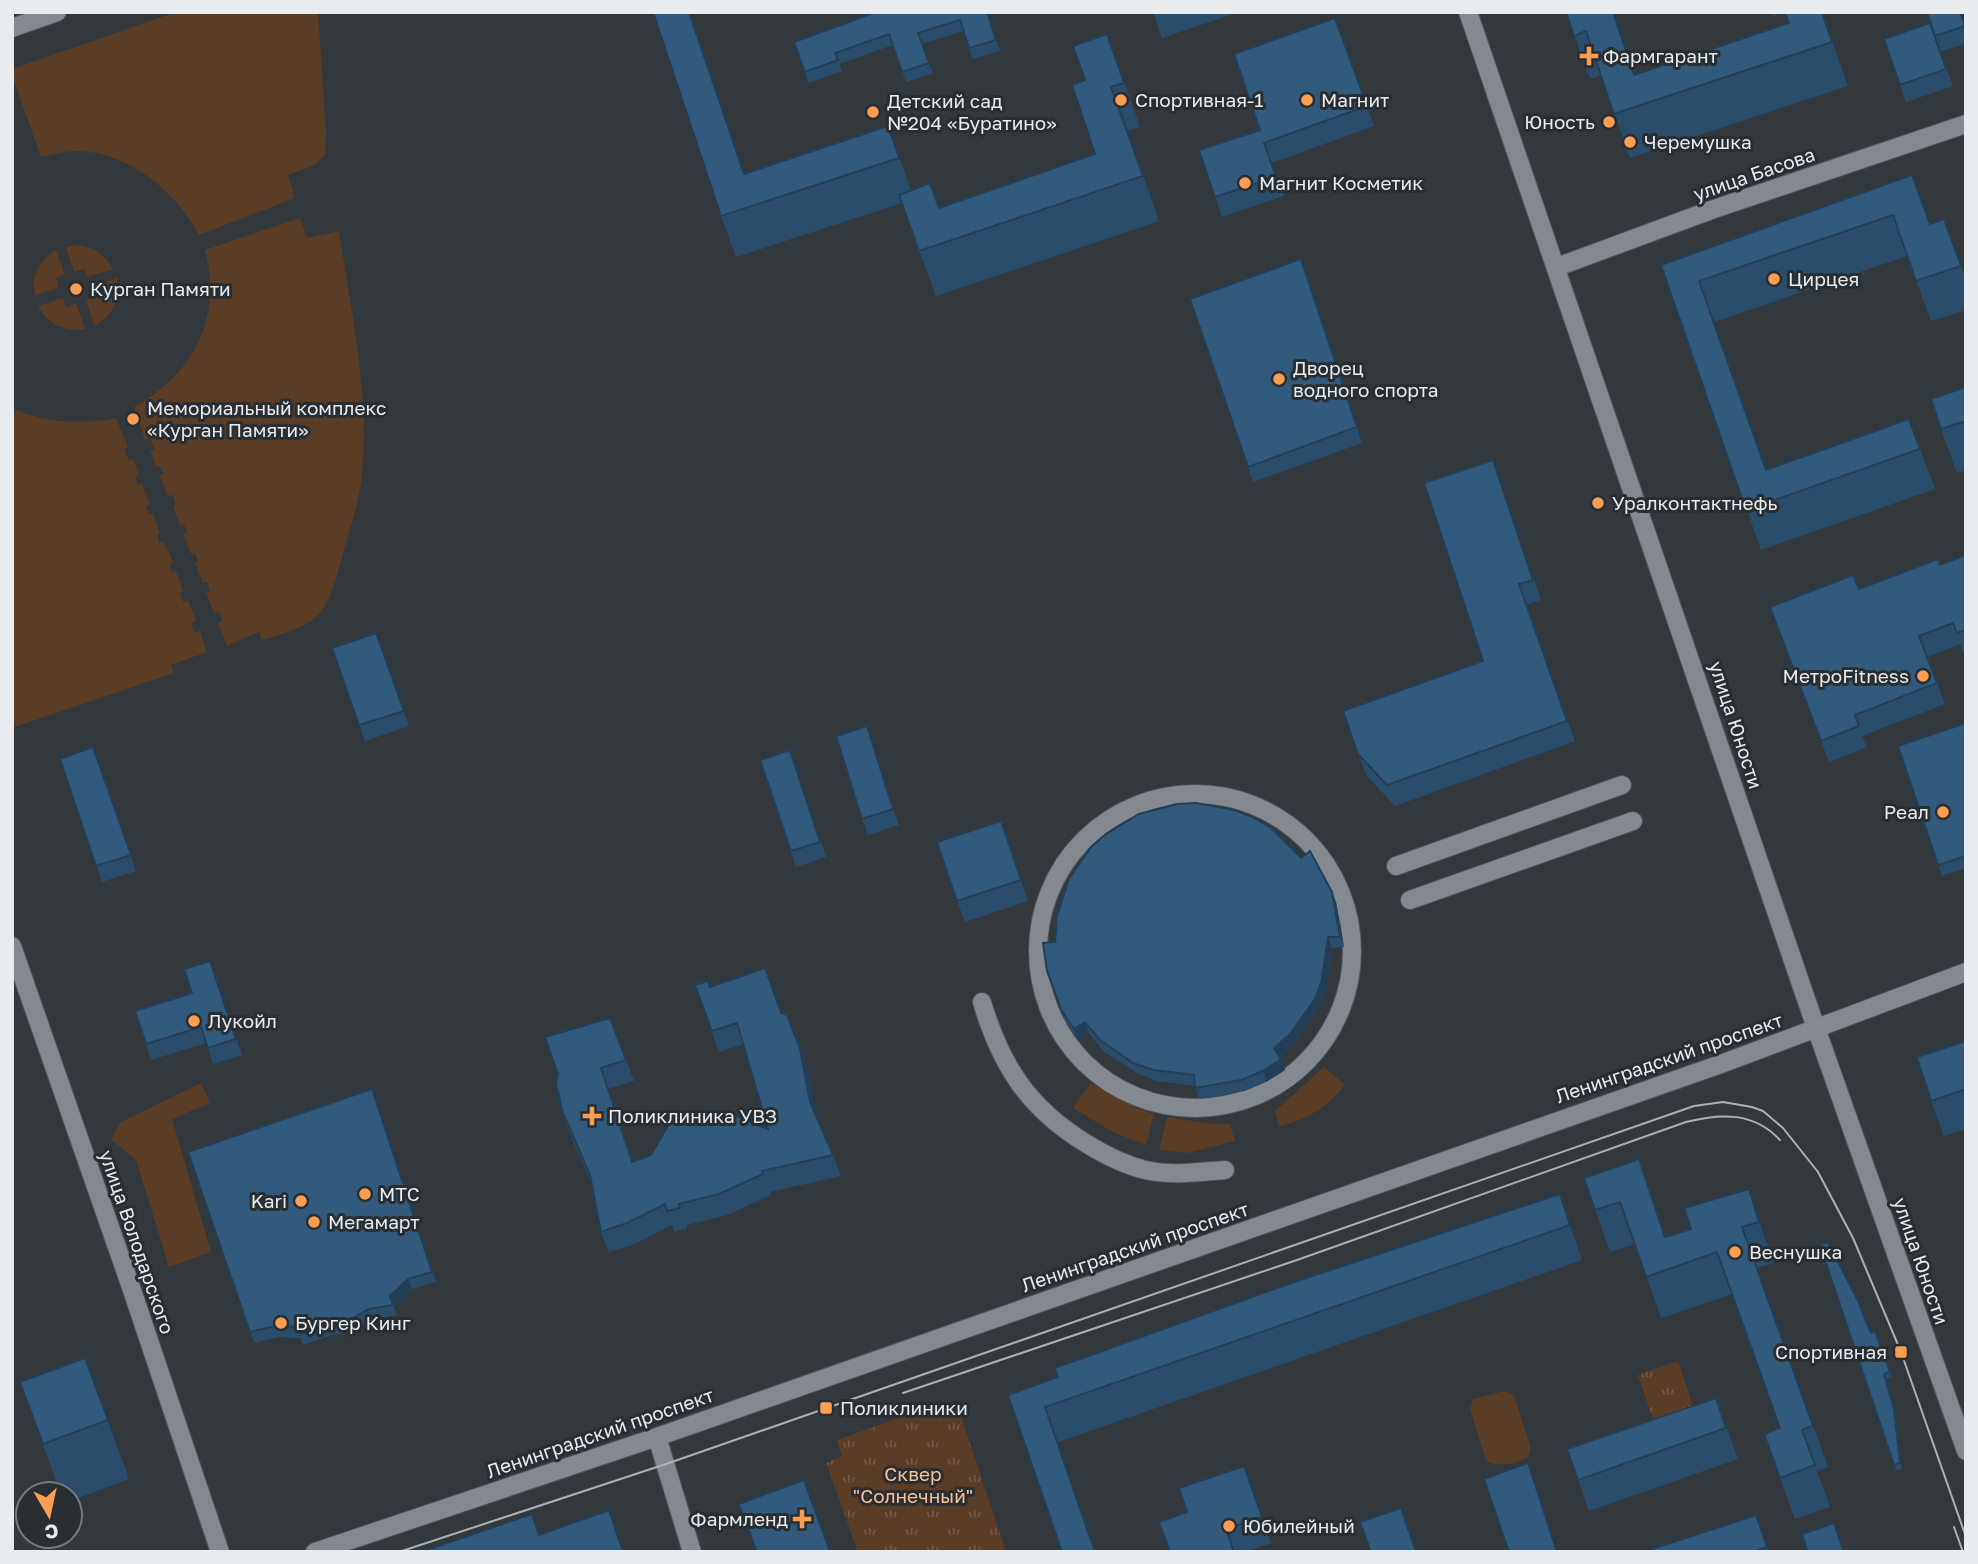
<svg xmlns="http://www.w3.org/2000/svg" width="1978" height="1564" font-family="'Golos Text',sans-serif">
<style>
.green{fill:#5b3c25}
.park{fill:url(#park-tufts)}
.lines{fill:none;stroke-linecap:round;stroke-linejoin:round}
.street-casing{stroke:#505459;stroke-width:20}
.secondary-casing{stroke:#505459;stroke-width:20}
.street{stroke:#83898f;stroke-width:18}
.secondary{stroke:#83898f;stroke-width:18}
.tram{stroke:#acb1b4;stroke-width:2}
.wall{fill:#2b4d6c}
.shaded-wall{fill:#233f58}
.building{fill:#325a7d;stroke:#233f58;stroke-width:2}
.poi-dot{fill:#fc9e52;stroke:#292e33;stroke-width:2.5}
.labels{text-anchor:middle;stroke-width:6;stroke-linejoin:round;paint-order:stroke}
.poi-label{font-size:19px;fill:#e8ecef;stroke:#292e33;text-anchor:start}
.street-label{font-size:19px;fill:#e8ecef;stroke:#292e33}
.park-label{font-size:19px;fill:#f8c199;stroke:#292e33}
</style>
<defs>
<pattern id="park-tufts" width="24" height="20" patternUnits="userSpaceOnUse" patternTransform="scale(1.75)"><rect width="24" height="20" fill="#5b3c25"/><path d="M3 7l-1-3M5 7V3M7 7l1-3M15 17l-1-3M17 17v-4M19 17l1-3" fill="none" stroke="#735845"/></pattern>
</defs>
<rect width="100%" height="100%" fill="#33383d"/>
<g class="green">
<path d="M 176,12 L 318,12 L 326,132 L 325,155 L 315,165 L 288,175 L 295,198 L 199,235 C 176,192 129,152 78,151 C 66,151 53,154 41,157 L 12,76 L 12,69 Z"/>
<path d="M 300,218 L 307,238 L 339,231 C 351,311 370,394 362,476 C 359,502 350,528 343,554 C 337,573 333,597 320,613 C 306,629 281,634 262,640 L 259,632 L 227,646 L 218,623 L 223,620 L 219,611 L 214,613 L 206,593 L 210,591 L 207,582 L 203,583 L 195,563 L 198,561 L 195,553 L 191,554 L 183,534 L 187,532 L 184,524 L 180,525 L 173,506 L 176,504 L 173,495 L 168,496 L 160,476 L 164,474 L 160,466 L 156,467 L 150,452 L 154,449 L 150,438 L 145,440 L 134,407 C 194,374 223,317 205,250 Z"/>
<path d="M 75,245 C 93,246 104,254 113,269 L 87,277 L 84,269 L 74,272 L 66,247 Z"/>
<path d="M 56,250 L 65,275 L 56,278 L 59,287 L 35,296 C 31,276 39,260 56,250 Z"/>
<path d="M 117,278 C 122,298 113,315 95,326 L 86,300 L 95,297 L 91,287 Z"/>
<path d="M 63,298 L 66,307 L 76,303 L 85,329 C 64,332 48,325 38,306 Z"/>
<path d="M 12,408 C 45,423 81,425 116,418 L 128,447 L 124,450 L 129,460 L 133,459 L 139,475 L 135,477 L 138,485 L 142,484 L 150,504 L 146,506 L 149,515 L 153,514 L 160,534 L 157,535 L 160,543 L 164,542 L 173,562 L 169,564 L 172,572 L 176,571 L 183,591 L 180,593 L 183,602 L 188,601 L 196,621 L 191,623 L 194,633 L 200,631 L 207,652 L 171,665 L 174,673 L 12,728 Z"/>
<path d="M 1324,1067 L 1345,1085 C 1326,1108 1309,1119 1279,1126 L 1275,1111 Z"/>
<polygon points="201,1083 210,1103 172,1119 211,1252 169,1267 136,1160 111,1139 121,1122"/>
<polygon points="1091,1083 1136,1108 1154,1114 1146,1145 1113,1132 1073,1108"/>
<polygon points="1167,1117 1211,1124 1230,1124 1235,1141 1187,1153 1159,1150"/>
<path d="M 1505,1391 L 1514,1396 L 1530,1445 C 1530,1450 1531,1453 1527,1457 C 1518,1464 1494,1468 1486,1460 L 1470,1409 L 1473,1399 Z"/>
</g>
<g class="park">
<polygon points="1678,1361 1697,1418 1657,1431 1638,1375"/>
<polygon points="947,1401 957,1405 1006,1552 858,1552 826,1463 842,1456 837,1440"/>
</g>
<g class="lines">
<defs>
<g id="street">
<polyline points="1468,12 1816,1028"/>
<polyline points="12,28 57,12"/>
<polyline points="1557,267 1714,209 1966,124"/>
<circle cx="1195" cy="951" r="157"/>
<polyline points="1396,866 1622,785"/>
<polyline points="1410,900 1633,821"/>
<polyline points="12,946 133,1293 220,1552"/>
<path d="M 982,1002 C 1001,1066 1029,1109 1087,1144 C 1105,1155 1125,1165 1145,1170 C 1172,1176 1199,1172 1225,1170"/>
<polyline points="657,1437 692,1552"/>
</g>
<g id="secondary">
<polyline points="1816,1028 1966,1451"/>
<polyline points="315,1552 657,1437 1721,1064 1966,972"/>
</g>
</defs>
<use href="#street" class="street-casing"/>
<use href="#secondary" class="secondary-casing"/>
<use href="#street" class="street"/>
<use href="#secondary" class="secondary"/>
<g class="tram">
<path d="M 903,1393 L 1297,1260 L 1686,1122 C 1721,1113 1754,1112 1780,1140"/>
<polyline points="1954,1527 1963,1552"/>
<polyline points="399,1552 666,1464 1694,1106 1723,1102 1752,1107 1763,1111 1783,1128 1818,1172 1853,1238 1901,1352 1966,1537"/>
</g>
</g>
<g class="wall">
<polygon points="653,12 690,12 745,174 888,126 911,190 939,208 1095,154 1085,80 1107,34 1140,127 1128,131 1159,221 936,296 902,203 736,257 721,216"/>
<polygon points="876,12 992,12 988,14 1000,51 973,59 963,31 922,44 933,73 906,82 893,45 839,64 842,71 809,83 794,42"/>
<polygon points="1153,12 1239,12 1162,38"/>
<polygon points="1566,12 1614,12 1635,74 1823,12 1848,86 1630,158 1601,75 1590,79"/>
<polygon points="1772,12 1785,12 1773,16"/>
<polygon points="1960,12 1966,28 1966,43 1941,52 1940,50 1953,86 1906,102 1900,85 1930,23"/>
<polygon points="1335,18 1374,126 1272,163 1284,196 1222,217 1215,197"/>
<polygon points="1912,175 1930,224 1944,219 1966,279 1966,310 1931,321 1907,256 1714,322 1766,469 1909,419 1935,489 1761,550 1661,265"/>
<polygon points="1306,275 1362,443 1253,482 1190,299"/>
<polygon points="1966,387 1966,470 1957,473 1941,429"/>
<polygon points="1501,481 1541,600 1526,605 1575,741 1395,806 1366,775 1343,711 1483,661"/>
<polygon points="1966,555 1966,653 1964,654 1960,644 1927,657 1945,704 1862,736 1867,747 1829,762 1770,607 1859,589 1940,565"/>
<polygon points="376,633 409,726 365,741 332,648"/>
<polygon points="1966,723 1966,868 1942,876 1898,746"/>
<polygon points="867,726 899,825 868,835 862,819"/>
<polygon points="93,747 136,871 102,882 60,759"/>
<polygon points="790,750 826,857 796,867 760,760"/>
<polygon points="1008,842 1028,901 965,922 957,901"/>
<polygon points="1336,902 1344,947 1332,948 1326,990 1318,1009 1294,1044 1280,1057 1285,1070 1266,1082 1245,1091 1199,1099 1195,1086 1157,1081 1137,1073 1103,1051 1089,1033 1078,1040 1066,1022 1047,971"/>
<polygon points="216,977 242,1055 213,1064 206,1043 151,1060 146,1044 192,993"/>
<polygon points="695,985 710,987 781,1013 808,1070 816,1117 833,1155 841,1176 770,1192 771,1195 727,1215 687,1225 687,1228 674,1232 672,1225 635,1244 609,1252 601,1232 591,1182 570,1134 563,1113 558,1074 626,1060 634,1081 608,1089 633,1162 768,1129 744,1044 719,1052"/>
<polygon points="1966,1041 1966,1129 1944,1136 1931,1101"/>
<polygon points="372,1089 436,1282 412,1289 394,1307 397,1315 373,1320 351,1331 325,1337 303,1345 301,1338 278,1337 254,1343 188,1152"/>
<polygon points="1639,1159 1666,1237 1691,1229 1749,1189 1774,1263 1757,1268 1828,1467 1817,1471 1830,1507 1795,1519 1764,1434 1780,1428 1732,1294 1661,1318 1635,1244 1610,1252 1584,1178"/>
<polygon points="1560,1194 1582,1260 1058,1442 1096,1552 1062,1552 1008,1395 1058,1377"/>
<polygon points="1820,1245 1871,1333 1875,1331 1892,1377 1886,1379 1896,1414 1902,1469 1896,1470"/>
<polygon points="85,1358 129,1479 70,1501 70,1494 61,1494 20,1382"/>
<polygon points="1716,1398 1738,1459 1589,1511 1567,1449"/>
<polygon points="1244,1466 1271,1543 1246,1552 1170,1552 1187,1512"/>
<polygon points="1756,1515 1769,1552 1643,1552"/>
</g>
<g class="shaded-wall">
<polygon points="689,12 690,12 755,205 744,174"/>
<polygon points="1613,12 1614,12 1645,104 1634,75"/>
<polygon points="1822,12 1823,12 1848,86 1832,42"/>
<polygon points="1111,87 1128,131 1159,221 1143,176"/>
<polygon points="867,726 873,742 899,825 893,809"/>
<polygon points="1332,892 1336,902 1344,947 1340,937"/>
<polygon points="1328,937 1332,948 1326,990 1318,1009 1294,1044 1278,1058 1274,1048"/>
<polygon points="1085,1022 1089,1033 1078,1040 1074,1029"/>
<polygon points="800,1049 808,1070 817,1123 810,1102"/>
<polygon points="1281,1059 1285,1070 1266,1082 1263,1071"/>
<polygon points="1639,1159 1654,1200 1676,1266"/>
<polygon points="1749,1189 1764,1230 1774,1263 1759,1222"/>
<polygon points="1560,1194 1572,1229 1582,1260 1570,1225"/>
<polygon points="408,1279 412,1289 394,1307 397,1315 390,1296"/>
<polygon points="1884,1374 1896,1414 1902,1469 1900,1463"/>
<polygon points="1528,1463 1539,1494 1558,1552 1557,1552"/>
</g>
<g class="building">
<polygon points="653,12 689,12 744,174 888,126 899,158 721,216"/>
<polygon points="876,12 987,12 996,40 969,48 960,20 918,33 929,63 902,72 889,34 835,53 838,60 805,72 794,42"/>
<polygon points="1566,12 1613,12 1634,75 1789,23 1785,12 1822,12 1832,42 1614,114 1586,31 1574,36"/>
<polygon points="1927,12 1960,12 1965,26 1935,36"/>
<polygon points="1335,18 1367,106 1264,143 1276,177 1215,197 1199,150 1260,130 1234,54"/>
<polygon points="1930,23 1946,69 1900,85 1884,39"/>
<polygon points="1107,34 1124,83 1111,87 1143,176 919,251 899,195 930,183 939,208 1095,154 1072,85 1085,80 1073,46"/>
<polygon points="1912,175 1930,224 1944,219 1961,266 1916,281 1893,215 1699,281 1766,470 1909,419 1920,449 1746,510 1661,265"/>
<polygon points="1301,259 1357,427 1248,467 1190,299"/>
<polygon points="1966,387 1966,421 1941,429 1931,399"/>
<polygon points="1493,460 1533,580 1519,584 1567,721 1387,785 1358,754 1343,711 1483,661 1424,483"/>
<polygon points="1966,555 1966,630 1957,633 1953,623 1919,636 1937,683 1855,715 1859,726 1821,741 1770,607 1853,575 1859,589 1938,559 1940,565"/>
<polygon points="376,633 404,711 359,725 332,648"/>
<polygon points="1966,723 1966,856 1938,865 1898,746"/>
<polygon points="867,726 893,809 862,819 836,736"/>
<polygon points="93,747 131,855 96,866 60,759"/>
<polygon points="790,750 820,842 791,851 760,760"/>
<polygon points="1196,803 1234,810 1252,817 1271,828 1301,858 1310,851 1332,892 1340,937 1328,937 1322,979 1315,999 1290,1034 1274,1048 1281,1059 1263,1071 1241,1080 1195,1088 1194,1075 1153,1070 1133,1063 1100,1040 1085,1022 1074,1029 1062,1011 1047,971 1043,943 1055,942 1057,916 1069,879 1091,847 1106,834 1139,814 1177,804"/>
<polygon points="1001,821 1021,880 957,901 937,842"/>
<polygon points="210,961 236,1039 208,1048 201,1027 146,1044 135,1011 192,993 184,969"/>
<polygon points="765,968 781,1013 787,1015 800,1049 810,1102 833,1155 762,1171 763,1174 719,1194 679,1204 680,1208 667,1211 665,1204 627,1223 601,1232 590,1175 563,1113 556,1084 558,1074 545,1037 610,1018 626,1060 601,1068 632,1162 651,1155 669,1124 690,1113 714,1110 729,1113 768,1129 737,1023 712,1031 695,985 708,981 710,987"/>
<polygon points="1966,1041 1966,1089 1931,1101 1917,1057"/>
<polygon points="372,1089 432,1272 408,1279 390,1296 393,1305 369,1309 348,1321 321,1326 300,1335 298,1327 275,1326 250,1332 188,1152"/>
<polygon points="1639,1159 1665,1237 1691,1229 1684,1208 1749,1189 1759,1222 1742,1227 1813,1426 1802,1430 1815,1465 1780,1478 1764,1434 1780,1428 1717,1252 1646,1277 1620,1202 1595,1210 1584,1178"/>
<polygon points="1560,1194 1570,1225 1045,1407 1095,1552 1062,1552 1008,1395 1058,1377 1055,1368 1300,1280"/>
<polygon points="1828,1242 1858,1301 1871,1333 1875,1331 1890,1372 1884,1374 1894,1409 1900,1463 1894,1465 1820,1245"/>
<polygon points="85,1358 108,1420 43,1444 20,1382"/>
<polygon points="1716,1398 1726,1428 1578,1480 1567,1449"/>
<polygon points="1528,1463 1557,1552 1509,1552 1484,1479"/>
<polygon points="1244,1466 1262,1517 1226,1529 1234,1552 1170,1552 1159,1522 1187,1512 1179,1488"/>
<polygon points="804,1480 830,1552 757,1552 739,1504"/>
<polygon points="1401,1508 1416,1552 1371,1552 1360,1522"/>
<polygon points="609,1510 623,1552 421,1552 532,1514 539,1535"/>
<polygon points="1756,1515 1767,1547 1753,1552 1643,1552"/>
<polygon points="1834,1523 1844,1552 1808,1552 1802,1534"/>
</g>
<g class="poi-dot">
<path d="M1585.5 45.5h7v7h7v7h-7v7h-7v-7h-7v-7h7z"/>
<circle cx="1121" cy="100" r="7"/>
<circle cx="1307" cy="100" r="7"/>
<circle cx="873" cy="112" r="7"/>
<circle cx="1609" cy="122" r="7"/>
<circle cx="1630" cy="142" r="7"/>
<circle cx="1245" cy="183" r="7"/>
<circle cx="1774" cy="279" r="7"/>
<circle cx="76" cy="289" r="7"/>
<circle cx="1279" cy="379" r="7"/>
<circle cx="133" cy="419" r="7"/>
<circle cx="1598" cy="503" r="7"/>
<circle cx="1923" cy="676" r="7"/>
<circle cx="1943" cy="812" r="7"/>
<circle cx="194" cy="1021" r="7"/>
<path d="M588.5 1105.5h7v7h7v7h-7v7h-7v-7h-7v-7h7z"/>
<circle cx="365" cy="1194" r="7"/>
<circle cx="301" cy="1201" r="7"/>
<circle cx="314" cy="1222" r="7"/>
<circle cx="1735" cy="1252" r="7"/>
<circle cx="281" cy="1323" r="7"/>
<rect x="1894" y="1345" width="14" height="14" rx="3.5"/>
<rect x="819" y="1401" width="14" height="14" rx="3.5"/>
<path d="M798.5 1508.5h7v7h7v7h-7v7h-7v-7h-7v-7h7z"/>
<circle cx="1229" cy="1526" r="7"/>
</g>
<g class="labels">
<g class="poi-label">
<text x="1603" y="63">Фармгарант</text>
<text x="1135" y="107">Спортивная-1</text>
<text x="1321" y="107">Магнит</text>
<text x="887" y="108">Детский сад<tspan x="887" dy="22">№204 «Буратино»</tspan></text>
<text x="1595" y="129" text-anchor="end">Юность</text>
<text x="1644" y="149">Черемушка</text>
<text x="1259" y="190">Магнит Косметик</text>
<text x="1788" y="286">Цирцея</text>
<text x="90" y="296">Курган Памяти</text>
<text x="1293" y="375">Дворец<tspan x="1293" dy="22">водного спорта</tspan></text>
<text x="147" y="415">Мемориальный комплекс<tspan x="147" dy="22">«Курган Памяти»</tspan></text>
<text x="1612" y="510">Уралконтактнефь</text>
<text x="1909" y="683" text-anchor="end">МетроFitness</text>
<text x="1929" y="819" text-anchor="end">Реал</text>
<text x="208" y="1028">Лукойл</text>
<text x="608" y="1123">Поликлиника УВЗ</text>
<text x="379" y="1201">МТС</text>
<text x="287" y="1208" text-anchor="end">Kari</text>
<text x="328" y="1229">Мегамарт</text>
<text x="1749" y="1259">Веснушка</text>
<text x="295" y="1330">Бургер Кинг</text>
<text x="1887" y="1359" text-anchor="end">Спортивная</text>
<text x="840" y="1415">Поликлиники</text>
<text x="788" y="1526" text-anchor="end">Фармленд</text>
<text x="1243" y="1533">Юбилейный</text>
</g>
<g class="street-label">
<text transform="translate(1754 174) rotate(-19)" y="7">улица Басова</text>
<text transform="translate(1736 725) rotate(72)" y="7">улица Юности</text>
<text transform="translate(1669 1058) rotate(-19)" y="7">Ленинградский проспект</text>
<text transform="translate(137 1242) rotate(71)" y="7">улица Володарского</text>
<text transform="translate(1135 1247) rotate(-19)" y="7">Ленинградский проспект</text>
<text transform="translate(1921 1261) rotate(71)" y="7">улица Юности</text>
<text transform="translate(600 1433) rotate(-19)" y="7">Ленинградский проспект</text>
</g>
<g class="park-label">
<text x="913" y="1481">Сквер<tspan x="913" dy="22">"Солнечный"</tspan></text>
</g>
</g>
<rect width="1978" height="1564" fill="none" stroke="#e8ecef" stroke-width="28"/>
<g transform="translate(49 1515) rotate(171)"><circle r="33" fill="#292e33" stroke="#757a7e" stroke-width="2"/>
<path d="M0-5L12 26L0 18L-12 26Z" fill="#fc9e52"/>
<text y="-10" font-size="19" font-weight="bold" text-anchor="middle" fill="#e8ecef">С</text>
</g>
</svg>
